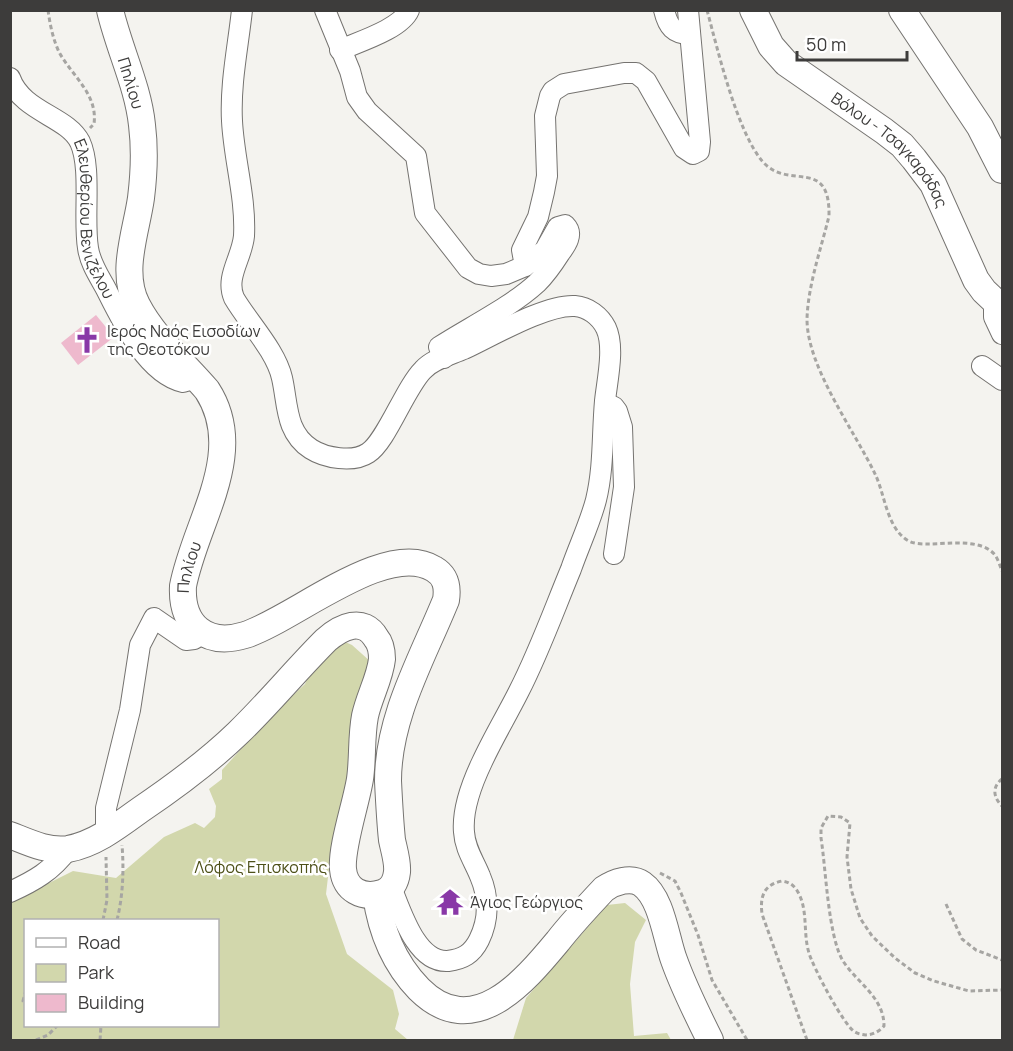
<svg xmlns="http://www.w3.org/2000/svg" width="1013" height="1051" font-family="Manrope,sans-serif">
<style>
.green{fill:#d2d7ac;fill-rule:evenodd}
.building{fill:#eeb9cd}
.lines{fill:none;stroke-linecap:round;stroke-linejoin:round}
.minor-casing{stroke:#757370;stroke-width:22}
.major-casing{stroke:#757370;stroke-width:28}
.path{stroke:#a6a5a2;stroke-width:3;stroke-dasharray:4.5 3;stroke-linecap:butt}
.minor{stroke:#fff;stroke-width:20}
.major{stroke:#fff;stroke-width:26}
.labels{text-anchor:middle;stroke-width:5;stroke-linejoin:round;paint-order:stroke}
.street-label{font-size:16px;fill:#3d3c3b;stroke:#fff}
.poi-label{font-size:16px;fill:#3d3c3b;stroke:#fff;text-anchor:start}
.park-label{font-size:16px;fill:#4d5018;stroke:#fff}
</style>
<rect width="100%" height="100%" fill="#f4f3ef"/>
<g class="green">
<path d="M 343,641 L 352,645 L 371,662 L 352,771 L 330,860 L 326,894 L 347,954 L 393,990 L 399,1014 L 395,1029 L 408,1040 L 11,1040 L 11,902 L 73,871 L 116,878 L 164,837 L 195,823 L 204,828 L 215,817 L 216,806 L 209,789 L 222,779 L 222,770 L 275,712 L 305,684 L 313,664 ZM 26,920 L 218,920 L 218,1026 L 26,1026 Z"/>
<polygon points="625,903 646,920 635,942 630,984 634,1036 667,1033 671,1040 513,1040 526,998 607,905"/>
</g>
<polygon class="building" points="96,315 114,337 78,365 61,343"/>
<g class="lines">
<defs>
<g id="minor">
<path d="M 242,10 C 238,47 230,84 232,121 C 234,160 246,197 244,236 C 242,258 225,277 234,298 C 248,322 276,351 282,378 C 288,404 285,432 311,449 C 325,458 353,463 368,453 C 386,442 405,388 423,370 C 433,359 450,355 464,349 C 492,336 546,304 575,306 C 588,307 600,316 606,328 C 615,347 607,381 605,401 C 602,434 604,467 596,500 C 590,523 579,546 571,569 C 554,610 539,652 519,691 C 507,715 493,738 482,762 C 472,783 462,809 464,832 C 465,849 474,861 480,876 C 489,897 489,920 479,940 C 472,954 463,959 448,961 C 416,963 401,911 391,887"/>
<path d="M 325,10 L 350,71 L 357,97 L 367,111 L 416,156 L 425,213 L 468,268 L 479,274 L 491,276 L 506,274 L 525,266 L 545,250 L 558,227 L 565,225 C 574,234 566,245 560,253 C 553,264 546,274 537,283 C 511,307 470,327 439,347 L 444,358"/>
<path d="M 664,10 C 668,27 674,34 690,34"/>
<path d="M 340,50 C 358,42 401,29 409,10"/>
<path id="s1" d="M 10,78 C 22,112 67,116 80,142 C 92,168 83,218 88,248 C 90,263 99,276 106,289 C 121,319 147,374 183,382 L 197,378"/>
<polyline points="525,266 522,250 538,217 544,192 547,176 545,116 550,96 553,91 564,84 624,73 636,73 646,81 684,148 693,154 699,151 700,142 688,10"/>
<polyline points="994,301 994,317 1002,334"/>
<polyline points="982,366 1002,380"/>
<polyline points="605,403 614,407 617,411 622,427 624,487 614,554"/>
<polyline points="106,833 106,808 130,710 140,645 154,618 186,640 194,639 204,633"/>
<path d="M 10,892 C 34,881 52,871 68,849"/>
</g>
<g id="major">
<path id="s2" d="M 753,10 L 771,46 L 786,63 L 884,131 L 902,145 L 914,159 L 933,184 L 976,280 L 984,291 L 1002,308"/>
<polyline points="902,10 980,127 1002,170"/>
<path id="s3" d="M 10,835 C 28,842 48,852 68,849 C 95,844 118,826 140,810 C 174,787 208,762 238,733 C 269,703 296,670 326,640 C 341,627 363,616 376,638 C 381,644 382,651 382,659 C 380,678 369,697 365,716 C 361,737 363,758 360,779 C 356,804 341,847 343,869 C 345,890 362,899 382,893 C 392,890 396,881 397,872 C 398,862 394,850 392,840 C 390,821 389,801 388,781 C 388,717 422,659 446,600 C 448,587 446,576 434,569 C 386,539 293,620 245,635 C 206,647 181,625 183,586 C 195,522 248,453 207,390 C 184,363 154,338 137,305 C 120,272 136,233 141,198 C 144,174 145,149 142,125 C 138,86 119,49 110,10"/>
<path d="M 376,895 C 381,931 393,962 419,989 C 473,1043 524,982 558,941 C 572,923 588,906 604,889 C 614,882 631,876 642,884 C 662,898 666,939 674,960 C 684,988 697,1014 710,1040"/>
</g>
</defs>
<use href="#minor" class="minor-casing"/>
<use href="#major" class="major-casing"/>
<g class="path">
<path d="M 48,10 C 50,25 53,39 59,52 C 72,76 98,94 94,124 L 90,128"/>
<path d="M 707,10 C 718,51 737,132 763,162 C 789,191 830,156 829,216 C 821,249 808,285 807,319 C 807,368 855,431 876,476 C 885,496 887,527 907,540 C 913,544 922,544 929,544 C 948,544 981,538 995,555 C 998,559 1000,566 1002,571"/>
<path d="M 1002,779 C 992,787 993,797 1002,806"/>
<polyline points="660,873 675,881 681,893 698,935 712,980 747,1040"/>
<polyline points="946,904 962,939 976,950 1002,960"/>
<polyline points="103,920 107,900 106,857"/>
<path d="M 117,920 C 123,896 124,870 122,845"/>
<polyline points="26,990 23,1001 26,1005"/>
<polyline points="36,1040 48,1035 57,1026"/>
<polyline points="100,1040 101,1026"/>
<path d="M 807,1040 L 762,914 C 760,897 763,885 782,881 C 790,882 795,886 799,894 C 808,912 803,934 809,953 C 813,967 844,1026 855,1032 C 866,1038 877,1034 884,1026 C 884,997 857,983 843,961 C 828,936 826,869 821,838 L 821,828 L 828,816 L 841,817 L 850,823 L 847,857 L 851,889 L 860,918 L 872,936 L 895,958 L 915,973 L 934,981 L 969,991 L 1002,990"/>
</g>
<use href="#minor" class="minor"/>
<use href="#major" class="major"/>
</g>
<defs>
<symbol id="church-bare" viewBox="-9 -9 18 18"><path d="M-1.2-6h2.4v3.5h3.3v2.4h-3.3V6h-2.4V-.1h-3.3v-2.4h3.3Z" fill="#8938a7" stroke="#fff" stroke-width="2.5" paint-order="stroke"/></symbol>
<symbol id="temple-bare" viewBox="-9 -9 18 18"><path d="M0-6L5-2H3V0L6.5 2.5H4V6H1.5V3h-3V6H-4V2.5H-6.5L-3 0V-2H-5Z" fill="#8938a7" stroke="#fff" stroke-width="2.5" paint-order="stroke"/></symbol>
</defs>
<g fill-rule="evenodd">
<use href="#church-bare" x="68" y="321" width="38" height="38"/>
<use href="#temple-bare" x="431" y="883" width="38" height="38"/>
</g>
<g class="labels">
<g class="street-label">
<text transform="translate(131 83) rotate(73)" y="6">Πηλίου</text>
<text dy="6" stroke="none"><textPath href="#s2" startOffset="200">Βόλου - Τσαγκαράδας</textPath></text>
<text dy="6" stroke="none"><textPath href="#s1" startOffset="176">Ελευθερίου Βενιζέλου</textPath></text>
<text dy="6" stroke="none"><textPath href="#s3" startOffset="1414">Πηλίου</textPath></text>
</g>
<g class="poi-label">
<text x="107" y="337">Ιερός Ναός Εισοδίων<tspan x="107" dy="18">της Θεοτόκου</tspan></text>
<text x="470" y="908">Άγιος Γεώργιος</text>
</g>
<g class="park-label">
<text x="261" y="873">Λόφος Επισκοπής</text>
</g>
</g>
<rect width="1013" height="1051" fill="none" stroke="#3d3c3b" stroke-width="24"/>
<rect x="24" y="919" width="195" height="108" fill="#ffffff" stroke="#b1b1b1" stroke-width="1.5"/>
<rect x="36" y="938" width="30" height="9" fill="#ffffff" stroke="#b1b1b1" stroke-width="1.5"/>
<text x="78" y="949" font-size="18" fill="#3d3c3b">Road</text>
<rect x="36" y="964" width="30" height="18" fill="#d2d7ac" stroke="#b1b1b1" stroke-width="1.5"/>
<text x="78" y="979" font-size="18" fill="#3d3c3b">Park</text>
<rect x="36" y="994" width="30" height="18" fill="#eeb9cd" stroke="#b1b1b1" stroke-width="1.5"/>
<text x="78" y="1009" font-size="18" fill="#3d3c3b">Building</text>
<path d="M797 51v9h110v-9" fill="none" stroke="#3d3c3b" stroke-width="3"/>
<text x="806" y="51" font-size="18" fill="#3d3c3b" stroke="#ffffff" stroke-width="4.5" paint-order="stroke">50 m</text>
</svg>
